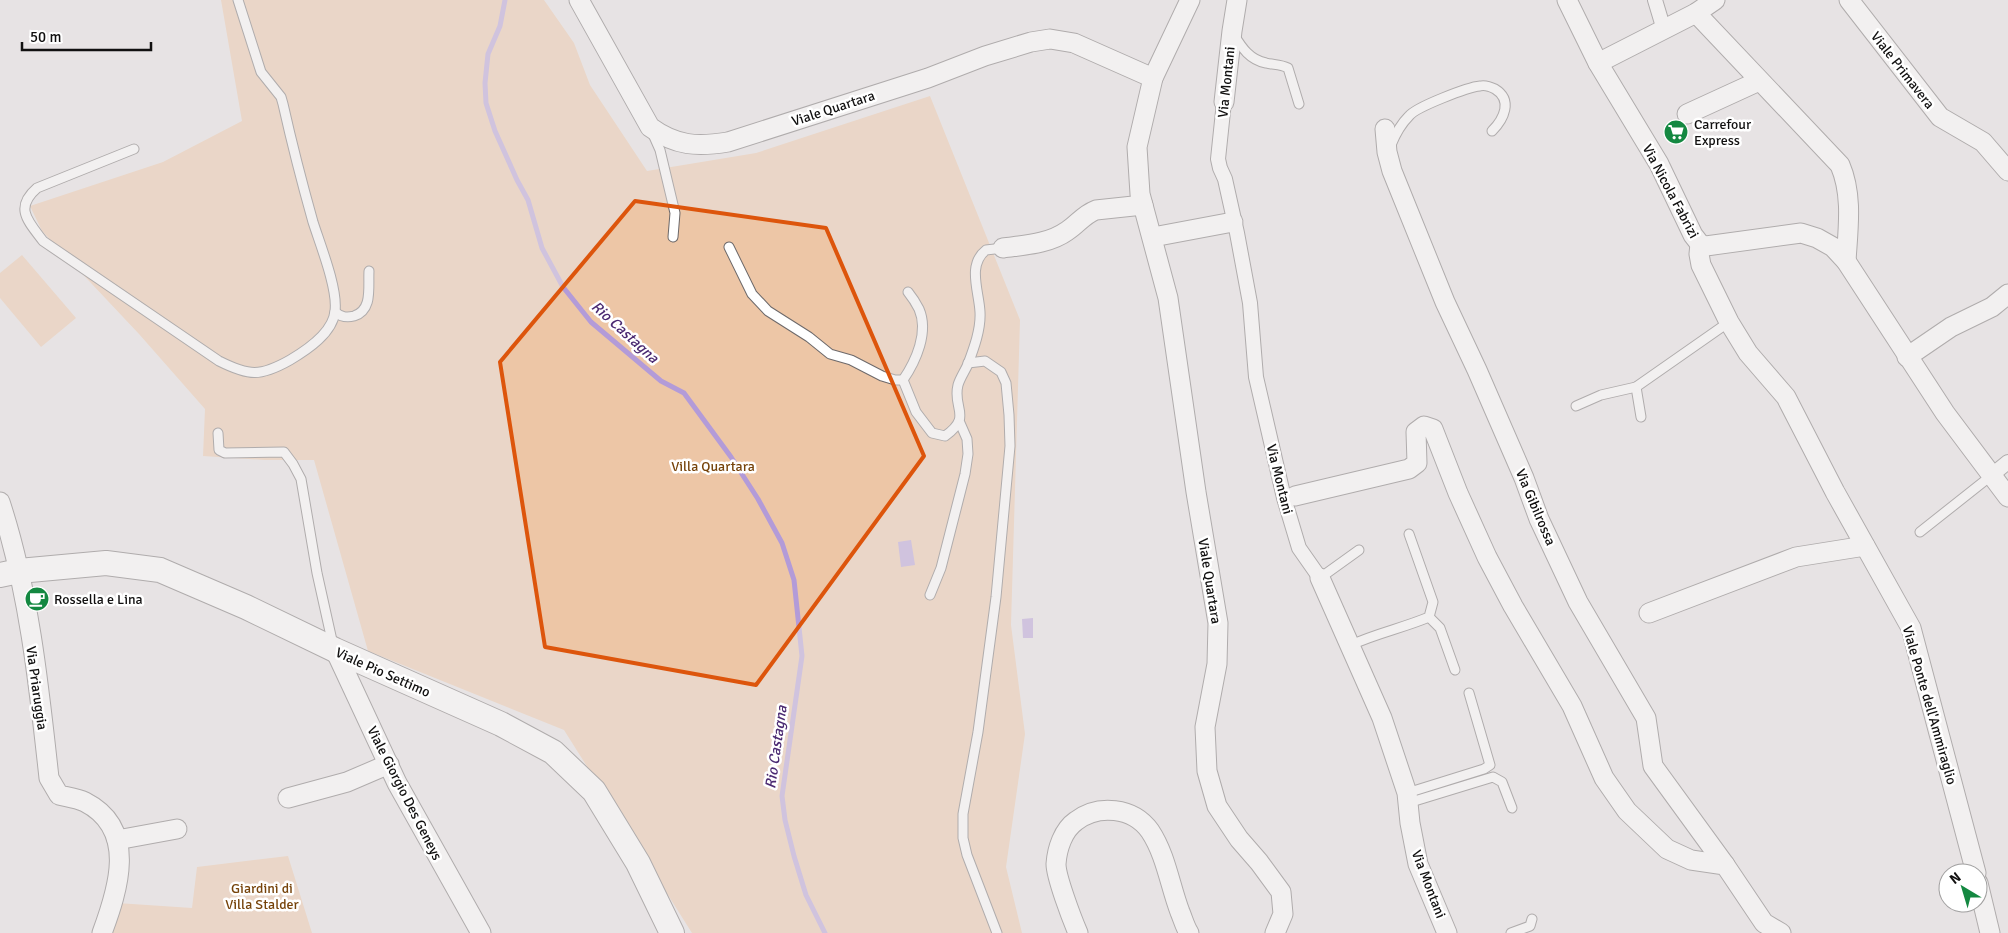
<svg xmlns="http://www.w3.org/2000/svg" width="2008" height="933" font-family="Signika,sans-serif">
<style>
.green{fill:#edc6a6}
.water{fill:#b39bd8}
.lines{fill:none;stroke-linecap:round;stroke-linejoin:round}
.stream{stroke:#b39bd8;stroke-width:5}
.service-casing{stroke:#6d696a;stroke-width:11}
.pedestrian-casing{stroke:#6d696a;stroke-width:16}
.minor-casing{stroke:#6d696a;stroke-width:21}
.tertiary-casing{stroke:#6d696a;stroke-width:26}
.service{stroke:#fff;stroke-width:9}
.pedestrian{stroke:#fff;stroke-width:14}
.minor{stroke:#fff;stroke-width:19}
.tertiary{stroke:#fff;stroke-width:24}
.marked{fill:none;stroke:#dd550c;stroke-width:4;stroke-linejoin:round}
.labels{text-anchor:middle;stroke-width:5;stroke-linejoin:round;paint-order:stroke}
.street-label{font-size:14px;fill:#111010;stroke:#fff}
.poi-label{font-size:14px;fill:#111010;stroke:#fff;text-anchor:start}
.park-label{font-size:14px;fill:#76430a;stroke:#fff}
.water-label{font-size:15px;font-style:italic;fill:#4b2a72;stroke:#fff}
</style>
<rect width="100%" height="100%" fill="#e7e3e4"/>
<g class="green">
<polygon points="221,0 544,0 574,43 590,85 647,171 756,153 930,96 1020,320 1011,625 1025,734 1006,867 1022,933 692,933 564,730 368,651 314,460 265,460 203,456 205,409 139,334 42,231 30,206 163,162 242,121"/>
<polygon points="22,255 76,318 41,347 0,298 0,273"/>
<polygon points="288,856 312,933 105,933 117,903 192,908 197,867"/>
</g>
<g class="water">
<polygon points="911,540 915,565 901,567 898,542"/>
<polygon points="1033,618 1033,638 1023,638 1022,619"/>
</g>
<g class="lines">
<polyline class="stream" points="505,0 500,26 488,54 485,83 486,103 495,131 517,180 528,200 542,248 563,287 591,322 661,381 684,393 731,457 758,499 782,543 794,580 802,656 782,796 785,820 794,856 806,895 825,933"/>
<defs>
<g id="service">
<path d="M 1234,35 C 1242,48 1250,60 1266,63 C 1274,65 1280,64 1288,68 L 1299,104"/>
<polyline points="652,132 660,150 675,213 673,237"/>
<path d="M 1391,145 C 1395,135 1401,124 1409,116 C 1416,107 1468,87 1480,86 C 1484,85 1491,87 1495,89 C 1513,100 1504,119 1492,131"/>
<path d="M 134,149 L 37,188 C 14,208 28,221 43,241 L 219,361 C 249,376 260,377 290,360 C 307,350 333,333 335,311 C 338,289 320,244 313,222 C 302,183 292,144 283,104 L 281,97 L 261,72 L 238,0"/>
<polyline points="729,247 752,294 768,311 809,337 830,354 851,360 882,376 895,380 903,380"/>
<path d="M 335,312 C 341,317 346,318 354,316 C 373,310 368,287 369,271"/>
<polyline points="968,363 985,361 1001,372 1006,383 1009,415 1010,446 996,597 978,732 963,814 963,838 967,855 997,933"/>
<path d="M 903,380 L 916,412 L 932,433 L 945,436 C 973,416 952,409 958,385 C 960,378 965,371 968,364 C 974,348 981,329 980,312 C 979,291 967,265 986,250 L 1003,248"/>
<path d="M 903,380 C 916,361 929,332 919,309 C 916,303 912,297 908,292"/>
<polyline points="1636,387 1641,417"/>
<polyline points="1576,406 1601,395 1636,387 1729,322"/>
<polyline points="218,433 219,450 225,453 284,452 293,464 301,479 317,573 333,645"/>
<polyline points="1920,532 1992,475"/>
<polyline points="1320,578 1359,550"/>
<polyline points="930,595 941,568 965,474 968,454 967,439 960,423"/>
<polyline points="1429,617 1440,628 1455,670"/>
<path d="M 1351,645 C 1377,633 1403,628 1429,617 L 1433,602 L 1409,534"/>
<polyline points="1407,793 1484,769 1490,765 1469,693"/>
<polyline points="1408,803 1493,777 1502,782 1512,808"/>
<polyline points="1511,933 1530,926 1532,919"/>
</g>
<g id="pedestrian">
<polyline points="1655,0 1664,30"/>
<polyline points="1224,102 1218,159 1220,168 1225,179 1237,233 1250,303 1256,377 1284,498 1299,548 1320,578"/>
<polyline points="1992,475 2008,462"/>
</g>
<g id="minor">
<path d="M 579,0 L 650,127 C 676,146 697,147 728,142 L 928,78 L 985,56 L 1031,42 L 1050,39 L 1074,43 L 1153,78"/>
<polyline points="1190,0 1153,78 1137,147 1140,194 1168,298 1196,492 1218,623 1217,664 1205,727 1207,771 1217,806 1239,839 1259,862 1281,892 1283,914 1275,933"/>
<polyline points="1567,0 1598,63 1659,164 1693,235 1700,244 1706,246 1801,233 1817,238 1833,247 1846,261 1945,413 2008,497"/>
<polyline points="1849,0 1940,117 1983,142 2008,171"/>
<path d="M 1696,13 L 1840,165 C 1853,195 1848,229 1846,261"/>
<polyline points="1598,63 1696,13 1715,0"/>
<polyline points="1224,102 1232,31 1237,0"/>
<polyline points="1687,114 1759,81"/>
<polyline points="1385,129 1387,152 1392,171 1445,302 1477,370 1524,478 1539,519 1578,602 1646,718 1653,766 1725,865"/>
<polyline points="1153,237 1233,222"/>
<polyline points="1700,244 1699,254 1701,265 1729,322 1748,353 1786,397 1835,492 1911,628 1976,873"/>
<path d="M 1003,248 C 1024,245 1049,244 1067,231 C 1078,224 1083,215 1096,210 L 1143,205"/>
<polyline points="1907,357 1951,327 1992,307 2008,294"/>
<polyline points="1295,496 1409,469 1417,463 1416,432 1424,426 1433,429 1458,493 1487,557 1513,606 1572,706 1604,778 1627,811 1667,849 1691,860 1725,865 1764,923 1781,933"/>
<path d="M 0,502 C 29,590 39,686 49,778 L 59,795 C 67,797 77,798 85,802 C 138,829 118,890 102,933"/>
<polyline points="1320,578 1382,718 1407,793 1410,823 1418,864 1447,933"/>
<polyline points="1649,613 1796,557 1865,546"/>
<polyline points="335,650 397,783 481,933"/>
<polyline points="288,798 347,782 389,764"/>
<polyline points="117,840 177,829"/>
<polyline points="1978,883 1990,933"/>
<path d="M 1078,933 C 1072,919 1056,877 1056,864 C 1057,849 1063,830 1076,821 C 1098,804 1133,807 1150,831 C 1166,855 1170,886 1180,912 C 1183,919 1185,927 1189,933"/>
</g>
<polyline id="tertiary" points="0,575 19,571 106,563 160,570 246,607 335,650 501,724 553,752 594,791 638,863 672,933"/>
</defs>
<use href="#service" class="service-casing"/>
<use href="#pedestrian" class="pedestrian-casing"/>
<use href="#minor" class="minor-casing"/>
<use href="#tertiary" class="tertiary-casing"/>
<use href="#service" class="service"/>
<use href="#pedestrian" class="pedestrian"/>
<use href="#minor" class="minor"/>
<use href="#tertiary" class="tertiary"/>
</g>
<path d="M0 0H2008V933H0ZM 635,201 L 826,228 L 924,456 L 756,685 L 545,647 L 500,362 Z" fill="#e7e3e4" fill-opacity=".55" fill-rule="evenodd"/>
<path class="marked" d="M 635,201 L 826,228 L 924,456 L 756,685 L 545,647 L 500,362 Z"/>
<defs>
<symbol id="supermarket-disc" viewBox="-11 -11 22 22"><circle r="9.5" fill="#148841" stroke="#fff"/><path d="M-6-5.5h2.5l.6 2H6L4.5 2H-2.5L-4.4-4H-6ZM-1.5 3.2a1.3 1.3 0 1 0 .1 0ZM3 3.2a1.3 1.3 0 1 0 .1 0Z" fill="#fff"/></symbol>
<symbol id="cafe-disc" viewBox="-11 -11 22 22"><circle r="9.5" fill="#148841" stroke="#fff"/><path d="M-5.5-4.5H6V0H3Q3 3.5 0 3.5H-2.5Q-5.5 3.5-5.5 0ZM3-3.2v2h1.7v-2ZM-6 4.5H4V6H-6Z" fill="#fff"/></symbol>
</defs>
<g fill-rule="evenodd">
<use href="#supermarket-disc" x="1662" y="118" width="28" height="28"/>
<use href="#cafe-disc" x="23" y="585" width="28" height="28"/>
</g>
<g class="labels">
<g class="street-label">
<text transform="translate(1903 70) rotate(52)" y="5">Viale Primavera</text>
<text transform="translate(1226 82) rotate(-84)" y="5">Via Montani</text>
<text transform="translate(833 108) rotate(-18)" y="5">Viale Quartara</text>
<text transform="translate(1671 191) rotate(62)" y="5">Via Nicola Fabrizi</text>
<text transform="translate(1280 479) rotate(76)" y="5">Via Montani</text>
<text transform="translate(1536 507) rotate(67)" y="5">Via Gibilrossa</text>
<text transform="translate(1210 581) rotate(81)" y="5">Viale Quartara</text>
<text transform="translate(383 672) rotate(24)" y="5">Viale Pio Settimo</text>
<text transform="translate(37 688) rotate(82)" y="5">Via Priaruggia</text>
<text transform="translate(1930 705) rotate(74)" y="5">Viale Ponte dell'Ammiraglio</text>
<text transform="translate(405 793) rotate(63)" y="5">Viale Giorgio Des Geneys</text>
<text transform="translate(1429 884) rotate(69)" y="5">Via Montani</text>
</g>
<g class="poi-label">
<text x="1694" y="129">Carrefour<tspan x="1694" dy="16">Express</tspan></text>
<text x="54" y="604">Rossella e Lina</text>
</g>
<g class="park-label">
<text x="713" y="471">Villa Quartara</text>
<text x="262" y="893">Giardini di<tspan x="262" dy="16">Villa Stalder</tspan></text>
</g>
<g class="water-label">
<text transform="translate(625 332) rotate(42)" y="5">Rio Castagna</text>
<text transform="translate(776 747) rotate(-82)" y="5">Rio Castagna</text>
</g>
</g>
<g transform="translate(1963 888) rotate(322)"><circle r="24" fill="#ffffff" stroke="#a09f9f"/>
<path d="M0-4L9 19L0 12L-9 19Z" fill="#148841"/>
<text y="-8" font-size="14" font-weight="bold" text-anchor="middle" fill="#111010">N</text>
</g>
<path d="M22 42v8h129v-8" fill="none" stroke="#111010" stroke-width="2.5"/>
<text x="30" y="42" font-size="15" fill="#111010" stroke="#ffffff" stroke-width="4" paint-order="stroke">50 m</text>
</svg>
